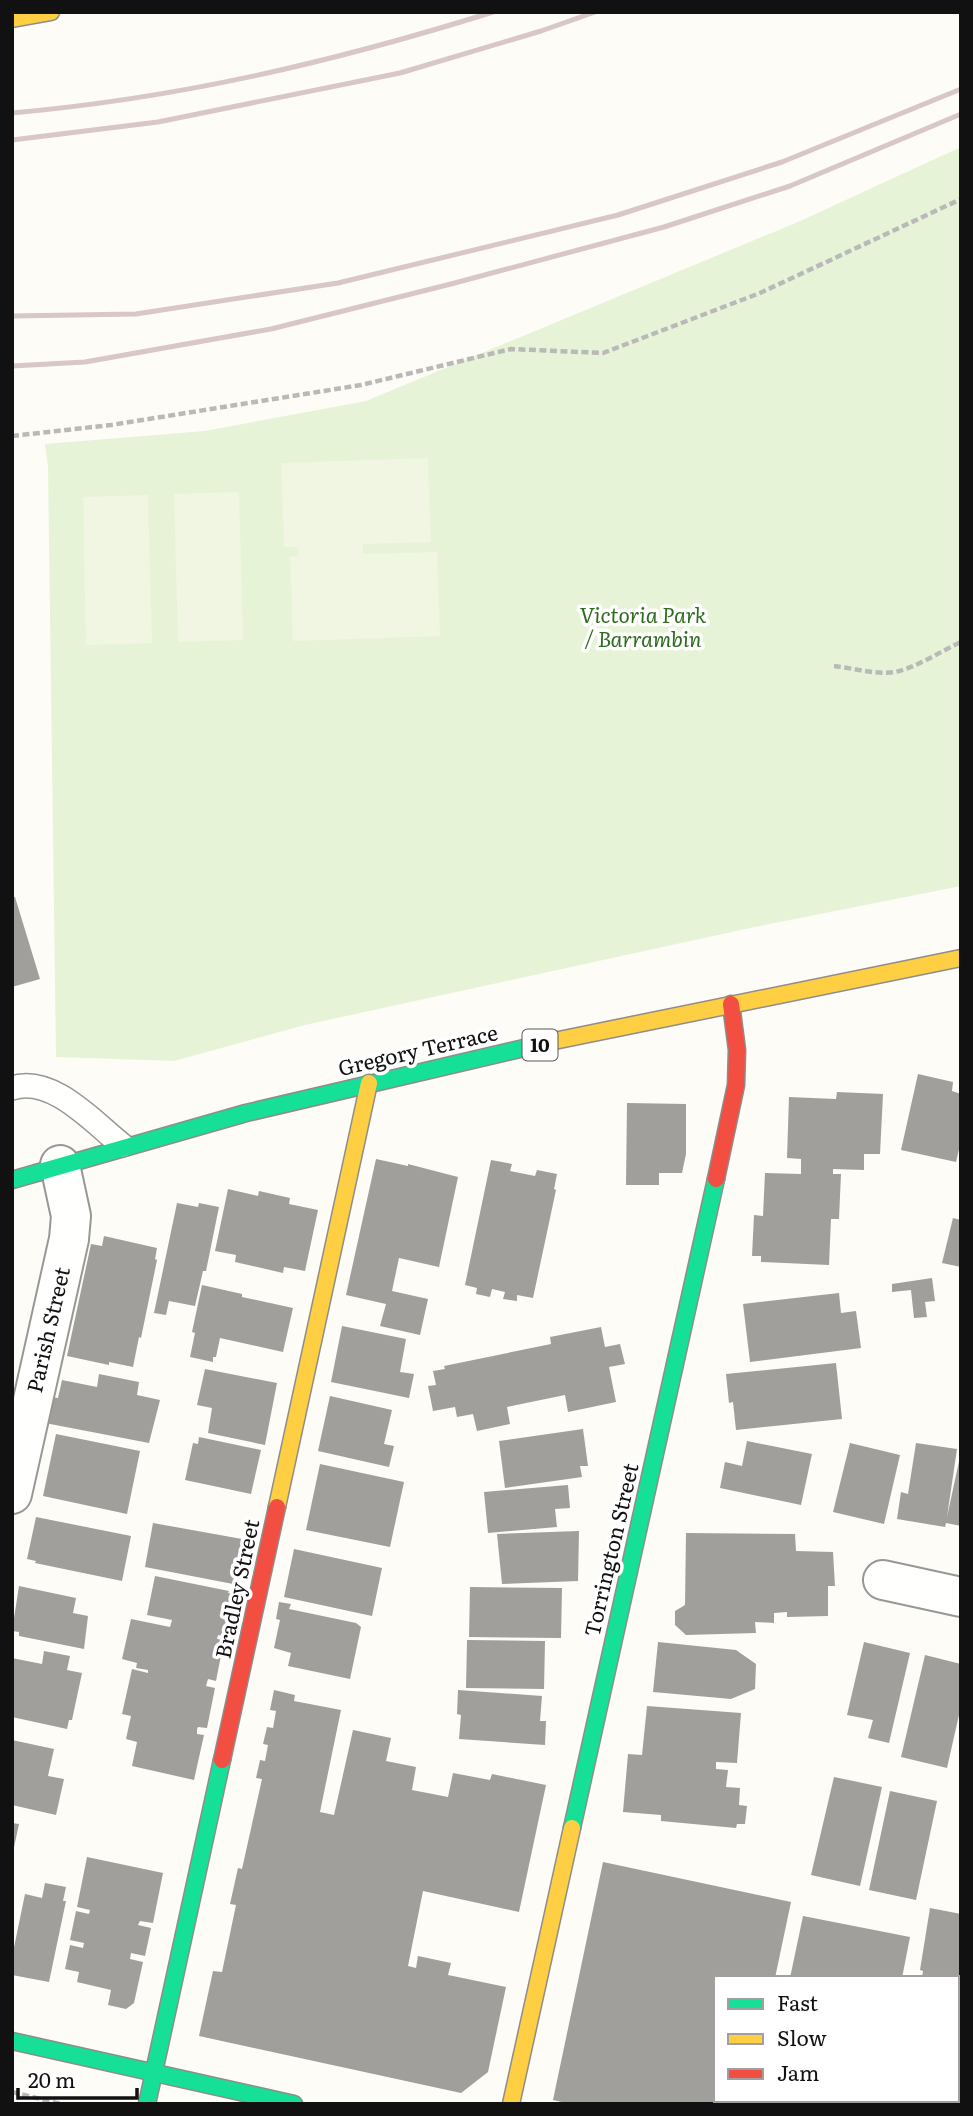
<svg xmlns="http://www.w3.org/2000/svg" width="973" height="2116" font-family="Literata,serif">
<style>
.green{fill:#e7f3d7}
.pitch{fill:#f0f6e1}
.building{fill:#a19f9c}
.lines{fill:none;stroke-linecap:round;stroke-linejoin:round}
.lane-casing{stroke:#979795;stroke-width:26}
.street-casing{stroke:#979795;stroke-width:42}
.fast-casing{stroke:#8e8d8b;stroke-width:19}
.slow-casing{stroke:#8e8d8b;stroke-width:19}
.jam-casing{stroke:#8e8d8b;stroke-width:19}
.path{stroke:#b9b9b8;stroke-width:4.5;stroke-dasharray:7 3.5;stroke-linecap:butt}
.lane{stroke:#fffffe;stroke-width:23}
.street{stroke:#fffffe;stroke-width:38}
.fast{stroke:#16e098;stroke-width:16}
.slow{stroke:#ffcf43;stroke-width:16}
.jam{stroke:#f24e42;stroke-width:16}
.rail{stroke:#d9c6c7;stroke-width:5}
.labels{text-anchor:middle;stroke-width:7;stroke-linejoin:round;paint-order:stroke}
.shield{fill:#fff;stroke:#585858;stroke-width:2}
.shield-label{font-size:19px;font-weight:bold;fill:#111}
.park-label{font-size:21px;font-style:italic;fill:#2f6b1f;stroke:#fff}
.street-label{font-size:21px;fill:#111;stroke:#fff}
</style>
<rect width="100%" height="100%" fill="#fdfcf7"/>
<polygon class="green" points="961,147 961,886 750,928 305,1025 174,1061 56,1057 48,466 45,444 205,431 366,401 798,222"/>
<g class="pitch">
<polygon points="428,458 431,542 363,544 363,554 437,552 440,636 293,641 290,557 298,556 298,547 284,547 281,463"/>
<polygon points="239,492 243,640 178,642 174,494"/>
<polygon points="148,495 152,643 86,645 83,497"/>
</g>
<g class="building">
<polygon points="15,897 40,979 12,987 12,898"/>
<polygon points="918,1074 953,1082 952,1091 961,1094 961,1141 956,1162 901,1150"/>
<polygon points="837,1092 883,1094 880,1154 864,1154 864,1170 833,1169 833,1174 841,1174 839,1219 831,1219 829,1265 761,1262 761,1256 752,1256 754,1215 763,1216 765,1173 801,1174 801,1159 787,1158 789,1097 836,1099"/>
<polygon points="627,1103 686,1104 686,1154 682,1173 659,1173 659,1185 626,1185"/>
<polygon points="376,1159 408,1166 408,1164 458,1177 439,1267 399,1258 392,1291 428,1299 420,1335 380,1326 386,1304 346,1295"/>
<polygon points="491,1160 512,1164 510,1171 535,1176 537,1170 557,1174 554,1189 556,1190 533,1298 517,1295 517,1301 503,1299 505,1292 492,1289 490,1297 476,1294 477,1288 465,1285"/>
<polygon points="228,1189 258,1196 259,1191 290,1198 289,1204 318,1210 305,1271 284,1267 283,1273 235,1262 236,1255 215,1251"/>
<polygon points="177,1203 198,1207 199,1203 219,1207 206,1271 203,1271 195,1306 169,1301 166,1315 154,1313"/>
<polygon points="953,1218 961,1220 961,1267 942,1263"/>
<polygon points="104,1236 157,1248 155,1259 157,1260 141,1338 139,1337 133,1367 109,1362 109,1365 67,1356 91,1244 102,1246"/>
<polygon points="932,1278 935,1301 925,1302 927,1317 914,1318 911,1290 892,1292 892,1284"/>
<polygon points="202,1285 242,1294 242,1297 293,1308 283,1352 220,1338 216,1357 213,1357 213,1362 190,1357 195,1333 192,1332"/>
<polygon points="839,1293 841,1313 856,1311 861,1348 750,1362 743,1304"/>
<polygon points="342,1326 406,1339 400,1372 414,1374 409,1398 331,1382"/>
<polygon points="601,1327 605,1347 620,1344 625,1364 609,1367 616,1402 568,1412 565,1395 507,1407 510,1424 477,1431 473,1414 457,1417 455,1407 433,1411 428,1386 436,1385 433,1371 445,1369 444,1366 551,1344 550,1337"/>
<polygon points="836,1363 842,1419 736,1430 733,1402 729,1403 726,1374"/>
<polygon points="205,1369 277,1383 265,1445 208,1433 212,1408 197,1405"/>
<polygon points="99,1374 139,1382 137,1395 160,1400 149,1443 45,1423 50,1397 58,1398 62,1380 97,1387"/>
<polygon points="330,1396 392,1410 384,1444 394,1446 389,1467 318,1451"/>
<polygon points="583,1429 588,1466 580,1466 582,1477 505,1488 499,1441"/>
<polygon points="56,1434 140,1451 127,1514 43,1496"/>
<polygon points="199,1437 261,1450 251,1494 185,1480 193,1443 198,1444"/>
<polygon points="747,1441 812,1454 801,1505 720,1488 725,1462 742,1466"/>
<polygon points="850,1443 900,1455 884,1524 833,1512"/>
<polygon points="916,1443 957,1449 947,1517 961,1452 961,1526 946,1523 945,1527 897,1519 901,1492 908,1494"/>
<polygon points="320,1464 404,1482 390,1547 306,1530"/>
<polygon points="568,1485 570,1508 555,1509 557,1527 488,1533 484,1492"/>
<polygon points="36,1517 131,1536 122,1581 35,1563 36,1561 27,1559"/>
<polygon points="153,1523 242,1539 233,1584 145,1567"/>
<polygon points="579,1531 578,1581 502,1584 497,1534"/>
<polygon points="686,1533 795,1534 796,1551 833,1552 835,1586 828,1586 828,1616 787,1617 787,1612 774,1613 774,1623 755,1622 756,1633 686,1635 675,1625 675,1611 685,1605"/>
<polygon points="294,1549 382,1568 372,1616 284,1597"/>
<polygon points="155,1576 229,1591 228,1593 236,1594 227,1637 218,1635 217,1639 224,1640 216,1681 208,1679 206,1686 215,1688 207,1728 198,1727 197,1729 197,1734 204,1735 194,1780 132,1766 137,1742 126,1739 131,1716 122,1714 132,1669 148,1673 148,1670 136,1668 137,1663 122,1659 131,1619 170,1627 172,1620 147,1615"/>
<polygon points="19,1586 76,1598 73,1613 88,1616 84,1649 19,1636 19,1632 12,1631"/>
<polygon points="470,1587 562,1588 561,1638 469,1637"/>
<polygon points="279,1602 291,1604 289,1609 356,1623 361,1627 350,1679 288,1666 291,1653 274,1648 280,1620 276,1619"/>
<polygon points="467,1640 545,1641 544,1689 466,1688"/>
<polygon points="658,1642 736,1650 756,1664 755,1689 731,1699 653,1692"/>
<polygon points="864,1642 910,1653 889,1743 868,1738 873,1720 847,1715"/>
<polygon points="44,1651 70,1656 67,1670 82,1673 72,1720 69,1720 67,1729 12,1717 12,1658 42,1664"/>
<polygon points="925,1655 961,1664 961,1706 947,1768 901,1757"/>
<polygon points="274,1690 295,1695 294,1701 341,1710 320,1812 334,1815 353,1730 391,1738 386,1761 416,1767 412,1790 448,1797 453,1773 490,1780 492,1774 546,1785 519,1912 423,1891 408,1966 416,1968 418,1956 451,1963 448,1975 506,1987 488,2072 461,2093 199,2036 213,1971 222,1972 236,1905 230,1904 238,1868 242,1869 262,1779 256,1778 260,1760 265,1761 268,1745 263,1744 267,1727 273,1728 276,1711 270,1710"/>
<polygon points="458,1690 542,1696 540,1721 546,1721 545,1745 459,1739 461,1715 457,1714"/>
<polygon points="647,1706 741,1713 737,1763 716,1762 716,1769 728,1770 726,1787 740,1788 739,1805 747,1806 745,1824 737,1824 736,1828 661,1821 661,1815 623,1812 628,1754 642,1755"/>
<polygon points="12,1740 54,1749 48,1776 64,1779 56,1815 12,1805"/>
<polygon points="834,1777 882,1787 860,1886 811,1875"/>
<polygon points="890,1791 937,1801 916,1900 869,1890"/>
<polygon points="12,1823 19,1824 13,1852 12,1851"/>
<polygon points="87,1857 163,1873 153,1923 140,1921 138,1925 151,1928 145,1956 131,1953 130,1959 143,1962 134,2003 126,2009 108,2005 111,1990 77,1982 79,1972 65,1969 70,1945 83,1948 84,1943 70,1940 76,1911 89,1914 90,1910 77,1907"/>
<polygon points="603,1862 791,1902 775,1978 716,1978 716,2100 749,2100 748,2104 570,2104 553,2100"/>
<polygon points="45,1883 66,1887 63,1901 66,1901 49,1982 12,1975 12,1957 25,1894 42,1898"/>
<polygon points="930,1908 961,1914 961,2104 895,2104 896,2100 957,2100 957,1978 922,1978 923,1971 920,1970"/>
<polygon points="803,1916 910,1937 902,1978 790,1978"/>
<polygon points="763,2100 880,2100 879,2104 762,2104"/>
</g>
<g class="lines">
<defs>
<path id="lane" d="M 12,1088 C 52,1075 93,1122 122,1145"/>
<g id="street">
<polyline points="12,1494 69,1239 71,1216 60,1165"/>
<polyline points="883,1580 961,1597"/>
</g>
<g id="fast">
<polyline points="12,1180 246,1113 554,1041"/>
<polyline points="572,1828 716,1179"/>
<polyline points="12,2041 294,2104"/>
<polyline points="147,2104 222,1760"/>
</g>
<g id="slow">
<polyline points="12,19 51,12"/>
<polyline points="554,1041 961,958"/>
<polyline points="277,1507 369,1083"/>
<polyline points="511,2104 572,1828"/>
</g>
<g id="jam">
<polyline points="716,1179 736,1085 737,1050 731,1004"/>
<polyline points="222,1760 277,1507"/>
</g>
</defs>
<use href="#lane" class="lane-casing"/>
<use href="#street" class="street-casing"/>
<use href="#fast" class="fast-casing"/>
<use href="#slow" class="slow-casing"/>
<use href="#jam" class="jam-casing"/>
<g class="path">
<polyline points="12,436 111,425 361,385 511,349 603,353 760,293 961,199"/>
<path d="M 834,666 C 853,668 876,675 895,672 C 918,667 939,652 961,642"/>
<polyline points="12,2092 61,2104"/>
</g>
<use href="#lane" class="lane"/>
<use href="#street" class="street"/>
<use href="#fast" class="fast"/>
<use href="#slow" class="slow"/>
<use href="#jam" class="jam"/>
<g class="rail">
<path d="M 12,113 C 180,98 333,62 493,12"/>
<polyline points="12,140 158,122 400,73 541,31 595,12"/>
<polyline points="12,316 136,314 338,283 618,215 782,162 961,89"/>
<polyline points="12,366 85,362 271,329 451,284 664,227 790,186 961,114"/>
</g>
</g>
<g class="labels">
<rect class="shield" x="522.5" y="1029.5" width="35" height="31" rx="5"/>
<g class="shield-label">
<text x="540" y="1052">10</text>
</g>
<g class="park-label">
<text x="643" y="623">Victoria Park<tspan x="643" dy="24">/ Barrambin</tspan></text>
</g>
<g class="street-label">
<text transform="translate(418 1051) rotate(-13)" y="7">Gregory Terrace</text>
<text transform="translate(49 1330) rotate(-77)" y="7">Parish Street</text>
<text transform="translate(612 1550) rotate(-77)" y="7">Torrington Street</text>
<text transform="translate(238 1589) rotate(-78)" y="7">Bradley Street</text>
</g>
</g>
<rect width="973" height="2116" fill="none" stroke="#111111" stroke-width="28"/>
<rect x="714" y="1976" width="245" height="126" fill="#ffffff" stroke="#a0a0a0" stroke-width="2"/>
<rect x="728" y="1999" width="35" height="10" fill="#16e098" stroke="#a0a0a0" stroke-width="2"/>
<text x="777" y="2011" font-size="21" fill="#111111">Fast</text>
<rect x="728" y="2034" width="35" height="10" fill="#ffcf43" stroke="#a0a0a0" stroke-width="2"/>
<text x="777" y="2046" font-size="21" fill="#111111">Slow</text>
<rect x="728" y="2069" width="35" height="10" fill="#f24e42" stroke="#a0a0a0" stroke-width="2"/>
<text x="777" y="2081" font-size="21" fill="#111111">Jam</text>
<path d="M18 2088v10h119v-10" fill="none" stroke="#111111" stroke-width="3.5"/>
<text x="28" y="2088" font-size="21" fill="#111111" stroke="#ffffff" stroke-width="5" paint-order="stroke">20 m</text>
</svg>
